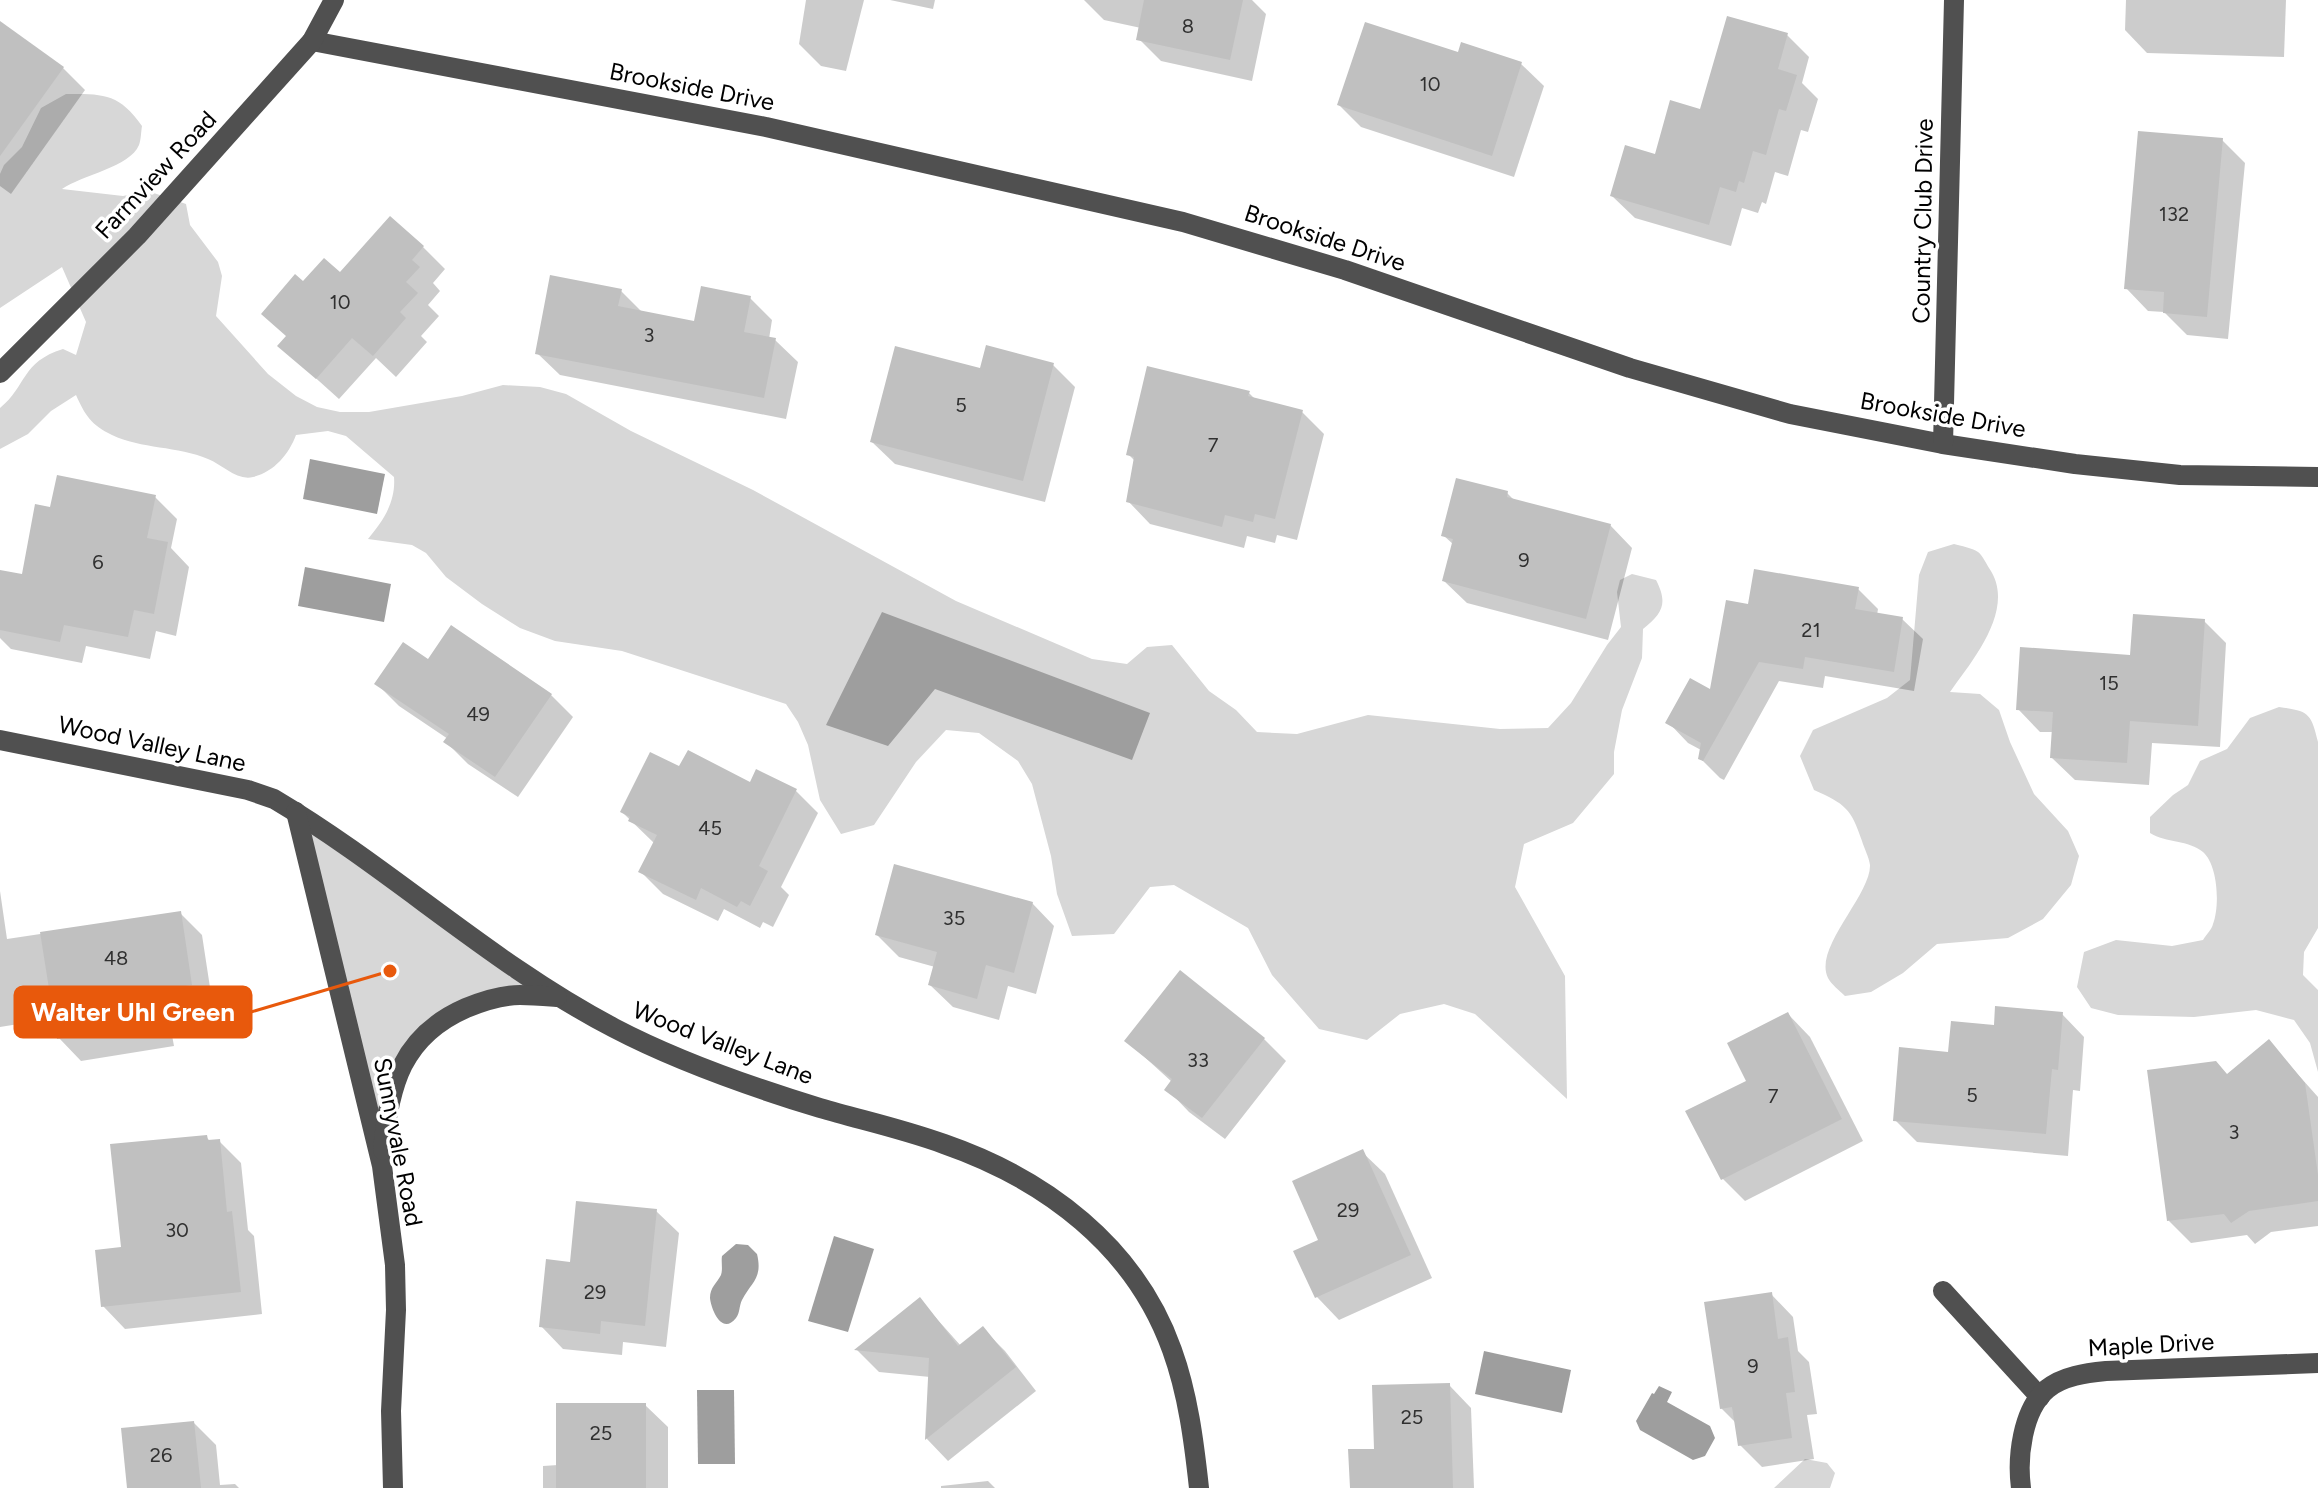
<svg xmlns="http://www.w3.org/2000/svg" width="2318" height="1488" font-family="Figtree,sans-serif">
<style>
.green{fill:#d7d7d7}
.water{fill:#9e9e9e}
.shadow{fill:#0003}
.building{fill:#c0c0c0}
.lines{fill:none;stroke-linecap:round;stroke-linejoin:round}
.minor{stroke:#505050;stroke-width:20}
.labels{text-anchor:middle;stroke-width:7;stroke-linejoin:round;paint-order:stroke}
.number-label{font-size:20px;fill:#303030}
.street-label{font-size:24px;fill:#000;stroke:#fff}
.leader{fill:none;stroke:#e8590c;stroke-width:3}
.callout-dot{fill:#e8590c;stroke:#fff;stroke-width:3}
.callout{fill:#e8590c;stroke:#e8590c;stroke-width:3}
.callout-label{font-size:26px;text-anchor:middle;font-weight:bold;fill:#fff}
</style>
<rect width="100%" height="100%" fill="#fff"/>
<g class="green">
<path d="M 66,94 C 103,94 119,93 142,126 C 141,132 141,140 139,145 C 130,167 82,175 62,189 L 123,196 L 148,191 L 186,204 L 190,225 L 218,262 L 222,276 L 216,316 L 268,374 L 296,396 L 317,407 L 340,412 L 369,412 L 462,396 L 503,385 L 540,387 L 566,394 L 631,431 L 753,490 L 956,601 L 1092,659 L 1127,664 L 1147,647 L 1172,645 L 1209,691 L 1236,710 L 1257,732 L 1297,734 L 1368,715 L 1500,729 L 1548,728 L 1571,703 L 1607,645 L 1621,627 L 1617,592 L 1620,580 L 1632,574 L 1656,580 C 1668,603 1663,613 1643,629 L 1642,658 L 1622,710 L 1614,752 L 1614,774 L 1573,823 L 1524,844 L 1515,887 L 1565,976 L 1567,1099 L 1475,1014 L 1444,1004 L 1400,1014 L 1367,1040 L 1319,1029 L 1272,975 L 1248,928 L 1174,885 L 1150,887 L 1114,934 L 1072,936 L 1057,894 L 1051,856 L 1032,784 L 1018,761 L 979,733 L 946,730 L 916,762 L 874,825 L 841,834 L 820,800 L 808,745 L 798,722 L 786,704 L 622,651 L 555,641 L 520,628 L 482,604 L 446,577 L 426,553 L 412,545 L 368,539 C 383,521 396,502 394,477 L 346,436 L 328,431 L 296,435 C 289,454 274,472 253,477 C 237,481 223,465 208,459 C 178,446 141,449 112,435 C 91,425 85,415 76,395 L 51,411 L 28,434 L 0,449 L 0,408 C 27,386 21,362 63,349 L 76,355 L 86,322 L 62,267 L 0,308 L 0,174 L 4,165 L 22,147 L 41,108 Z"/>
<path d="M 1954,544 C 1961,546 1972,548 1978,552 C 1982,555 1986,563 1989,568 C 2017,608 1973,660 1950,692 L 1980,694 L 1999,710 L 2010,742 L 2034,794 L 2068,831 L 2079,856 L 2071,885 L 2043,919 L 2008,938 L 1937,944 L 1903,973 L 1871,992 L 1845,996 C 1840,991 1831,984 1828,978 C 1813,948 1871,895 1870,865 C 1869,857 1864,848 1862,841 C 1851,808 1845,804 1814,790 L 1800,756 L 1813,730 L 1887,698 L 1910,680 L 1919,575 L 1928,552 Z"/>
<path d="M 2279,707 C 2309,711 2311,713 2318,742 L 2318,928 L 2304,952 L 2303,975 L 2318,990 L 2318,1072 L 2310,1043 L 2294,1020 L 2256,1010 L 2194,1017 L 2118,1015 L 2091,1008 L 2077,987 L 2084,952 L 2116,940 L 2172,946 L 2203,940 C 2206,935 2212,929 2213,924 C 2220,906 2218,865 2203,852 C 2189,840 2166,843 2150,833 L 2150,817 L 2173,795 L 2188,785 L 2200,761 L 2227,749 L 2250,718 Z"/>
<polygon points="296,812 558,997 485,1000 414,1044 385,1134"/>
<polygon points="1805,1459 1827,1463 1835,1473 1830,1488 1774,1488"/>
</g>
<g class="water">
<polygon points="310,459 385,474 377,514 303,499"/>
<polygon points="305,567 391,584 384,622 298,606"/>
<polygon points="882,612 1150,713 1132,760 935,689 888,746 826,725"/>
<polygon points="834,1236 874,1249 848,1332 808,1321"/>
<path d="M 736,1244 L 748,1245 L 757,1254 C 763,1279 751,1282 742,1300 C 739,1306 740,1313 736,1318 C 722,1336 711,1309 710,1298 C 710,1287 717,1283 721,1275 C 723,1269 721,1262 722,1256 Z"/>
<polygon points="1484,1351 1571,1370 1562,1413 1475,1394"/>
<polygon points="1659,1386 1672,1392 1667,1402 1710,1426 1715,1438 1705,1456 1693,1460 1640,1430 1636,1421 1652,1393 1654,1394"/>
<polygon points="697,1390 734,1390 735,1464 698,1464"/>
</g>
<g class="shadow">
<polygon points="806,0 864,0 846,71 821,66 799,44"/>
<polygon points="890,0 935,0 933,9"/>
<polygon points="1084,0 1252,0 1266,14 1252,81 1161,61 1139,39 1141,28 1104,20"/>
<polygon points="2126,0 2286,0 2284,57 2147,53 2125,30"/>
<polygon points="0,24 63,68 85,90 11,194 0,186"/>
<polygon points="1787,35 1809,57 1802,83 1818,99 1808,132 1801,130 1788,176 1775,172 1766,204 1762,202 1758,213 1742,208 1731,246 1635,218 1612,196"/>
<polygon points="1459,55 1521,64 1544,86 1514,177 1361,127 1339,105"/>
<polygon points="2222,140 2245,163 2228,339 2187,335 2164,312 2148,311 2126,288"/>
<polygon points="423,247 445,269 433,283 440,291 428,305 439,316 421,336 427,342 396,377 376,358 339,399 280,346 287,337 304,283"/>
<polygon points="621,291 643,313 695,323 750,298 772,320 769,339 775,340 798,362 786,419 560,375 537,353"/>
<polygon points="1053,365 1075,387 1045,502 895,464 872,442 982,371"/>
<polygon points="1249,393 1256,400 1302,412 1324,434 1297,540 1277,535 1275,543 1247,536 1244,548 1150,524 1128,501 1136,462 1128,454"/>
<polygon points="1507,493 1515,501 1610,525 1632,548 1608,640 1467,603 1444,581 1454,545 1443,535"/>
<polygon points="155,497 177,519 171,548 189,567 176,636 156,631 150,659 86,646 82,663 11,649 0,638 0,572 23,577 52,510"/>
<polygon points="1858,589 1878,609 1877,615 1902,619 1923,639 1914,691 1825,676 1823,688 1779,681 1724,780 1720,778 1700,758 1701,750 1688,743 1668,722 1712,692 1750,606"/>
<polygon points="2204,621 2226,643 2220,747 2152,743 2149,785 2075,780 2052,758 2054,732 2040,732 2018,709"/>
<polygon points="428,662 551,695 573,717 518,797 468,764 446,742 448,739 399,706 377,684"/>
<polygon points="680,769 751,785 796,791 818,813 781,887 789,895 773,927 763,922 760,928 724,909 718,921 663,894 641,872 655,844 622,812"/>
<polygon points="0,891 7,939 180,913 202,935 213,1007 168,1014 174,1046 81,1061 59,1038 56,1018 0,1027"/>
<polygon points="1032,903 1054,926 1036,994 1008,986 999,1020 953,1007 930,985 935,967 899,957 877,935"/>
<polygon points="1788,1014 1810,1037 1863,1141 1745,1201 1722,1178 1749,1082"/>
<polygon points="2062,1014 2084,1037 2080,1091 2073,1090 2068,1156 1917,1142 1895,1120 1950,1054 1996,1027"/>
<polygon points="1264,1039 1286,1061 1225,1139 1189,1112 1167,1089 1172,1082 1127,1041"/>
<polygon points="2269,1042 2318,1097 2318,1226 2271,1232 2255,1244 2247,1235 2191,1243 2169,1221 2228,1076"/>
<polygon points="206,1137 211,1142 219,1141 241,1163 248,1230 254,1236 262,1314 125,1329 103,1306 123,1249"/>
<polygon points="1362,1152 1385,1174 1432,1278 1339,1320 1317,1297 1321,1241"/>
<polygon points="656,1211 679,1233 666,1347 623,1342 622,1355 563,1349 541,1326 571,1264"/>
<polygon points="1771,1294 1793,1317 1798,1351 1809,1362 1817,1414 1807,1415 1814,1459 1762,1467 1740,1445 1737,1424 1721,1408"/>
<polygon points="920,1300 961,1346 983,1329 1005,1351 1036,1391 948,1461 927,1439 930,1377 879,1372 857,1350"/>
<polygon points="1449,1385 1471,1408 1474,1488 1352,1488 1376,1451"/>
<polygon points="645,1405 668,1427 668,1488 543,1488 543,1466 558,1465"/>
<polygon points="194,1423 216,1445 220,1485 235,1484 239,1488 129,1488"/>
<polygon points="988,1481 995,1488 941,1488 941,1486"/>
</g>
<g class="building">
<polygon points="1144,0 1243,0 1230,60 1136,40"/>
<polygon points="1727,16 1788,33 1778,69 1797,75 1786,111 1779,109 1766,155 1753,151 1744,183 1739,181 1736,192 1720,187 1709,225 1610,196 1625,145 1655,154 1670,100 1700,109"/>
<polygon points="0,21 64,67 0,156"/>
<polygon points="1365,22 1458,52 1461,42 1522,62 1492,156 1337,105"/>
<polygon points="2138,131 2223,138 2207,317 2163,313 2164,292 2124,289"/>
<polygon points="390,216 424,246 412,260 420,267 406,282 418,293 400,312 406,318 373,356 352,338 316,379 277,346 286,336 261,314 295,274 303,281 324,258 340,272"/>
<polygon points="550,275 622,289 618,306 694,321 701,286 751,296 744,332 776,338 764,398 535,354"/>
<polygon points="986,345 1054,363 1023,481 870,442 895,346 980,368"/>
<polygon points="1147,366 1250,391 1248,396 1303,410 1275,519 1255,514 1253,522 1225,515 1222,527 1126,502 1134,457 1126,455"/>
<polygon points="57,475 156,495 147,538 168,542 154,614 134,610 128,637 64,625 60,642 0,630 0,570 22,574 35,504 50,507"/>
<polygon points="1456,478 1508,491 1507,497 1611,524 1586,619 1442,581 1453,539 1441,536"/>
<polygon points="1754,569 1859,587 1855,609 1903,617 1894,672 1805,657 1803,669 1759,662 1703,761 1698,759 1701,743 1665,723 1690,678 1710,689 1726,600 1748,604"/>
<polygon points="2133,614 2205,619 2198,726 2130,721 2127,763 2050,758 2053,712 2016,710 2020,647 2130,655"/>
<polygon points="451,625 552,694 495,777 443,742 449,734 374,684 403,642 428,659"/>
<polygon points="688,750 750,782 756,769 797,789 759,866 768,871 750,906 741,901 737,907 701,888 696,900 638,872 657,835 628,821 630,817 620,812 650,752 679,766"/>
<polygon points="894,864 1033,902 1014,973 986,965 977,999 928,985 937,952 875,935"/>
<polygon points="181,911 192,985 147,992 152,1024 57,1039 40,932"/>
<polygon points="1180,970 1265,1038 1202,1118 1164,1090 1172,1079 1124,1041"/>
<polygon points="1995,1006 2063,1012 2058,1070 2052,1069 2046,1134 1893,1121 1899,1047 1948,1052 1951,1021 1994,1025"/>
<polygon points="1788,1012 1842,1119 1721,1180 1685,1111 1746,1081 1727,1043"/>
<polygon points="2269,1039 2305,1083 2318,1175 2318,1201 2249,1211 2231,1223 2224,1214 2167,1221 2147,1070 2216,1061 2227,1074"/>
<polygon points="207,1135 208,1140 220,1139 227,1212 232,1211 241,1292 101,1307 95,1250 121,1247 110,1144"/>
<polygon points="1363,1149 1411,1255 1315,1298 1293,1251 1318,1240 1292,1181"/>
<polygon points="576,1201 657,1209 645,1326 601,1321 600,1334 539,1327 546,1259 570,1262"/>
<polygon points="1772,1292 1778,1339 1788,1337 1795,1392 1786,1393 1792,1438 1738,1446 1732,1407 1720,1409 1704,1302"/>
<polygon points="920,1297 958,1346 983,1326 1016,1367 925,1440 929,1358 854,1350"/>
<polygon points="1450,1383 1453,1488 1350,1488 1348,1449 1374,1449 1372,1385"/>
<rect x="556" y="1403" width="90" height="85"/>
<polygon points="194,1421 201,1488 127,1488 121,1428"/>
</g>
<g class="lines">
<g class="minor">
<polyline points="312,41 766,127 1183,222 1345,270 1630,368 1790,414 1943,444 2075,464 2180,475 2318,477"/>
<polyline points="0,373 137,236 312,41 334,0"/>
<polyline points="1943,444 1954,0"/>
<path d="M 0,740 L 248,790 L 274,799 C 392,869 493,965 614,1028 C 679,1062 751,1087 820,1108 C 861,1120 903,1129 944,1144 C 1045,1179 1135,1246 1172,1350 C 1188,1394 1194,1442 1199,1488"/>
<polyline points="296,812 382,1166 395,1265 396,1310 391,1411 393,1488"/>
<path d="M 383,1150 C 389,1085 402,1036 466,1008 C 483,1001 501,995 520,995 C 532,995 544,996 557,997"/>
<polyline points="1943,1291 2040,1397"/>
<path d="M 2021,1488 C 2017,1458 2022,1410 2047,1389 C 2063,1376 2086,1373 2106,1371 L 2318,1363"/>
</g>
</g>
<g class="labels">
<g class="number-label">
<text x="1188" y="33">8</text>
<text x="1430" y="91">10</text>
<text x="2174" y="221">132</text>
<text x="340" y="309">10</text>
<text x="649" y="342">3</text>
<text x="961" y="412">5</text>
<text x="1213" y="452">7</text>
<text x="1524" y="567">9</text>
<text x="98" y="569">6</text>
<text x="1811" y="637">21</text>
<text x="2109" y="690">15</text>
<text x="478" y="721">49</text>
<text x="710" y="835">45</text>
<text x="954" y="925">35</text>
<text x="116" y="965">48</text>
<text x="1198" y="1067">33</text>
<text x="1972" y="1102">5</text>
<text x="1773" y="1103">7</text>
<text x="2234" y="1139">3</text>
<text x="1348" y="1217">29</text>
<text x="177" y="1237">30</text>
<text x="595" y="1299">29</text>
<text x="1753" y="1373">9</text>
<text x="1412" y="1424">25</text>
<text x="601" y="1440">25</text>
<text x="161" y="1462">26</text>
</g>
<g class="street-label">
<text transform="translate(692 87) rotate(11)" y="8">Brookside Drive</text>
<text transform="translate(156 175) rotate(-47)" y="8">Farmview Road</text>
<text transform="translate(1923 221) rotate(-89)" y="8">Country Club Drive</text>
<text transform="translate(1325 238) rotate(18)" y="8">Brookside Drive</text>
<text transform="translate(1943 415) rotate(10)" y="8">Brookside Drive</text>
<text transform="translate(152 744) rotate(12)" y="8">Wood Valley Lane</text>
<text transform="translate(723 1043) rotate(21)" y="8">Wood Valley Lane</text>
<text transform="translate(398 1142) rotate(79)" y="8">Sunnyvale Road</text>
<text transform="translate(2151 1345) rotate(-3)" y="8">Maple Drive</text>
</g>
</g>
<path class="leader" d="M390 971L251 1012"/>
<circle class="callout-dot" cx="390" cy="971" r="8"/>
<rect class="callout" x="15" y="987" width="236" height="50" rx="8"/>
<g class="callout-label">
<text x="133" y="1021">Walter Uhl Green</text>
</g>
</svg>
